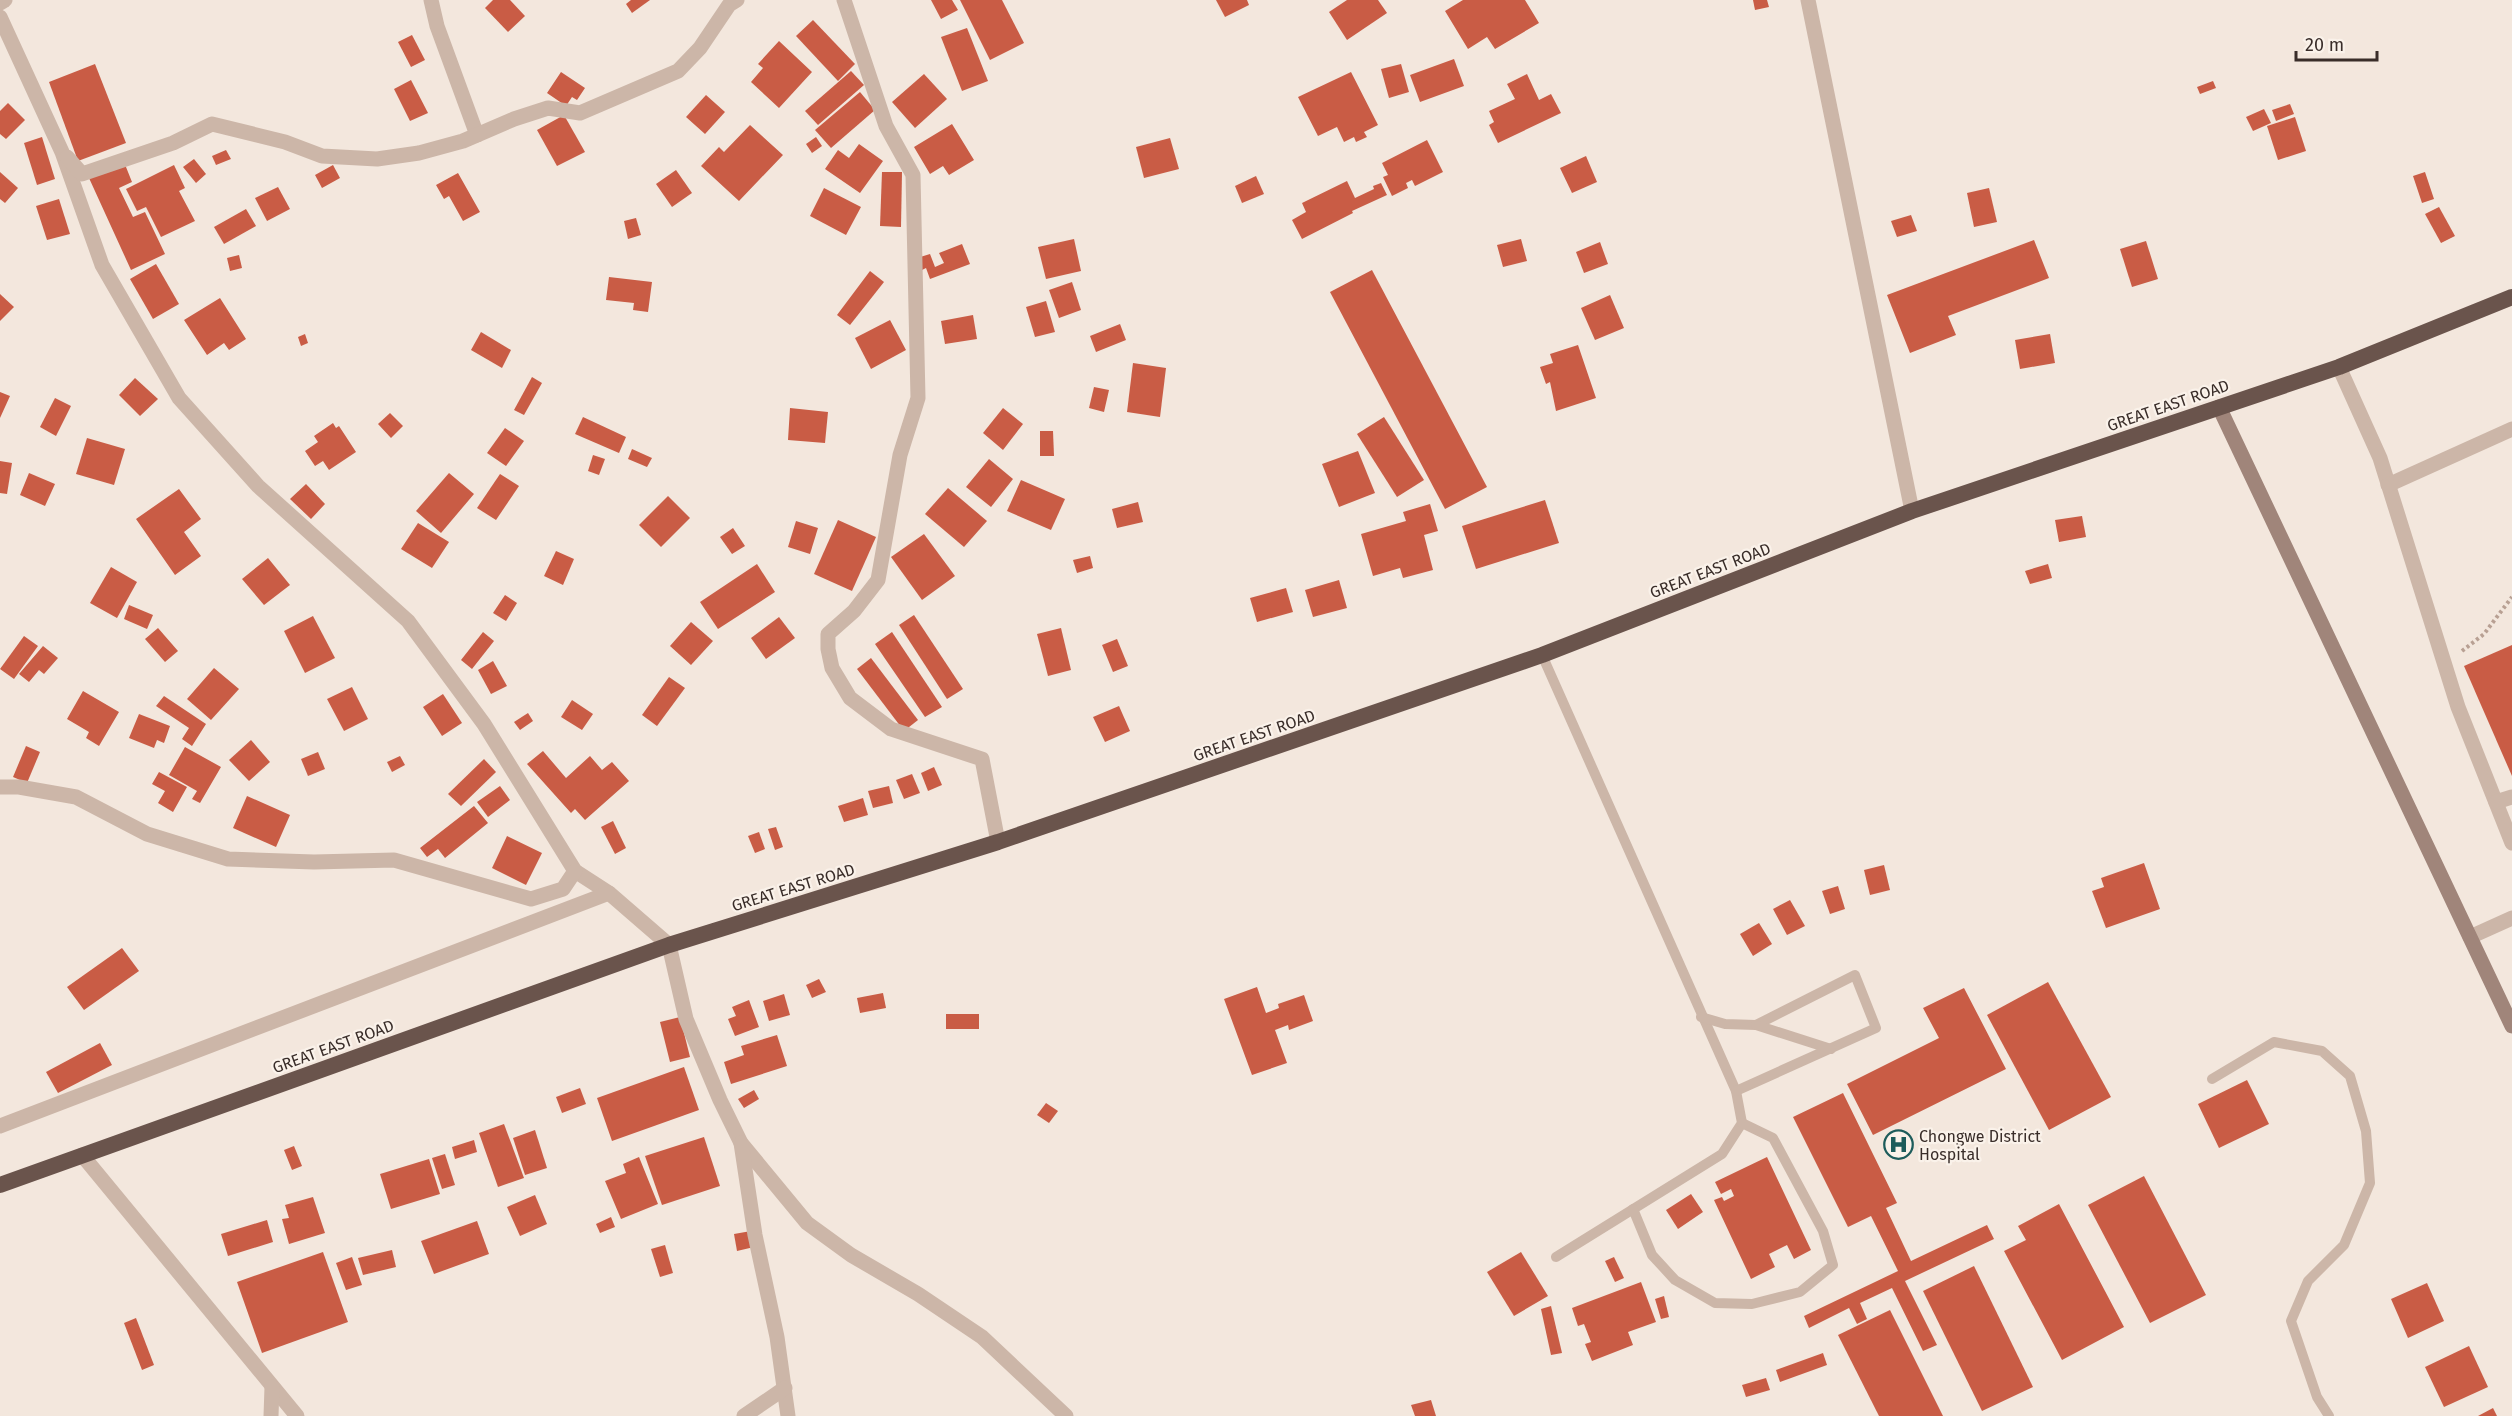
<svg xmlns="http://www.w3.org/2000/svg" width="2512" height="1416" font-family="'Fira Sans',sans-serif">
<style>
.building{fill:#c95c45}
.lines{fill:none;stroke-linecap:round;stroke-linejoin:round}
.path{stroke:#b8a093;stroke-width:4;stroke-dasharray:3 3;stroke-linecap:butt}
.service{stroke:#ccb6a8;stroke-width:10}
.minor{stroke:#ccb6a8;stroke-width:15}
.secondary{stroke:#a0857a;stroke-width:15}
.trunk{stroke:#6a544c;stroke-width:16}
.labels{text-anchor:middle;stroke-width:4.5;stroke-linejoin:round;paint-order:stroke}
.street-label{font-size:16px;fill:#392d29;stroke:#faf2ea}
.poi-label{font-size:16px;fill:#392d29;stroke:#faf2ea;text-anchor:start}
</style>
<rect width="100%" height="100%" fill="#f3e7dd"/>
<g class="building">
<polygon points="493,0 510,0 525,16 508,32 485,8"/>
<polygon points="631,0 650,0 632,13 626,4"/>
<polygon points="931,0 952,0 958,10 941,19"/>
<polygon points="960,0 1002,0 1024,43 990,60"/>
<polygon points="1216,0 1247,0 1249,5 1225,17"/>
<polygon points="1347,0 1378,0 1387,13 1347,40 1329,12"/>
<polygon points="1463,0 1525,0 1539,23 1495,49 1487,37 1468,49 1445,11"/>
<polygon points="1753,0 1767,0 1769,7 1755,10"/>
<polygon points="813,20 855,64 838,81 796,36"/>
<polygon points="967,28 988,81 962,91 941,37"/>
<polygon points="412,35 425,60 411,67 398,42"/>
<polygon points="779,41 812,72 779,108 751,82 763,68 758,64"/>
<polygon points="1454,59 1464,86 1420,102 1410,75"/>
<polygon points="95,64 126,143 78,161 49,82"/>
<polygon points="1401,64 1409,92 1389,98 1381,69"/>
<polygon points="851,71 864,85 818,125 805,111"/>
<polygon points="561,72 585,88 577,100 572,97 566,106 547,93"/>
<polygon points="1351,72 1378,125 1364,132 1367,137 1356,142 1354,137 1344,142 1337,127 1318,136 1298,97"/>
<polygon points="924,74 947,99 915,128 892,102"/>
<polygon points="1527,74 1539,100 1551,94 1561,113 1498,143 1489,125 1494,122 1489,111 1515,99 1507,84"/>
<polygon points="411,80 428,113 410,121 394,89"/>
<polygon points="2213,81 2216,88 2200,94 2197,87"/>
<polygon points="860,92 875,110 831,148 815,130"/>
<polygon points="706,95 725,112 705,134 686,117"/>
<polygon points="8,103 25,120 6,139 0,134 0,111"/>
<polygon points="2290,104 2294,114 2276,121 2272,110"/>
<polygon points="2264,109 2271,123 2253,131 2246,117"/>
<polygon points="564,115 585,152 557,166 537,130"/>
<polygon points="2295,117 2306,151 2278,160 2267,126"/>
<polygon points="952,124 974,160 949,175 943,166 930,174 914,147"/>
<polygon points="750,125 783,155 739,201 701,166 719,147 724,152"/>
<polygon points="42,137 55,179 37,185 24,143"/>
<polygon points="816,137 822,146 812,153 806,144"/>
<polygon points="1170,138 1179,169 1144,178 1136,147"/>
<polygon points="1427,140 1443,172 1415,186 1412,180 1406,183 1408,188 1392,196 1383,177 1388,175 1382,163"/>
<polygon points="859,144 883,161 860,193 825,169 838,150 849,158"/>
<polygon points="226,150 231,159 216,165 212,156"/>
<polygon points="1586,156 1597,182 1572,193 1560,168"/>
<polygon points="194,159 206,174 196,183 183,167"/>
<polygon points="124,162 132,182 119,188 133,217 145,212 165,254 131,270 89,178"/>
<polygon points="174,165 185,188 179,191 195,221 161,237 146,207 137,211 126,189"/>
<polygon points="333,165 340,178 322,188 315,175"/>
<polygon points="676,170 692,193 672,207 656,184"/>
<polygon points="0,172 18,188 5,203 0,199"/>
<polygon points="882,172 902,172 901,227 880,226"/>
<polygon points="2425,172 2434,199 2422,203 2413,176"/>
<polygon points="458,173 480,212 463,221 449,196 444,199 436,185"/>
<polygon points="1256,176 1264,194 1242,203 1235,186"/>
<polygon points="1347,181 1355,198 1374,189 1373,186 1381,183 1387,195 1352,211 1353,213 1302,239 1292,220 1306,212 1302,203"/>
<polygon points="278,187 290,209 267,221 255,198"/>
<polygon points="824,188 861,207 846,235 810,216"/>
<polygon points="1989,188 1997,222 1974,227 1967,193"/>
<polygon points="59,199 70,234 47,240 36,206"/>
<polygon points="2439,207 2455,236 2441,243 2425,214"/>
<polygon points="246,209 256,226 224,244 214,227"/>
<polygon points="1911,215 1917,231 1897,237 1891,221"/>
<polygon points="636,218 641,235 628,239 624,221"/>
<polygon points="1074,239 1081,271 1046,279 1038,247"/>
<polygon points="1521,239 1527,261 1503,267 1497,245"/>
<polygon points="2034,240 2049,278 1948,316 1956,335 1910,353 1887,295"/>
<polygon points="2146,241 2158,279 2132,287 2120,249"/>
<polygon points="1600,242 1608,264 1584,273 1576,252"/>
<polygon points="962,244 970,264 930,279 926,268 922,270 917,258 930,254 935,267 944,263 939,253"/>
<polygon points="239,255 242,268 230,271 227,258"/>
<polygon points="156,264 179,304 153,319 130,279"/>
<polygon points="1372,270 1487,487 1445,509 1330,292"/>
<polygon points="870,271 884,282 850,325 837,315"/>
<polygon points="609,277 652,282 648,312 633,310 634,303 606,300"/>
<polygon points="1072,282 1081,310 1059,318 1049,290"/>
<polygon points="0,294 14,307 0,321"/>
<polygon points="1610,295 1624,328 1595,340 1581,308"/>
<polygon points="220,298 246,339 229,350 224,343 207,355 184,320"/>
<polygon points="1046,301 1055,332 1035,337 1026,307"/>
<polygon points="973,315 977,339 945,344 941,321"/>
<polygon points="890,320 906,350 871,369 855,338"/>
<polygon points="1120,324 1126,340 1096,352 1090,336"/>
<polygon points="481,332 511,350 502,368 471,350"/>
<polygon points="305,334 308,343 301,346 298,337"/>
<polygon points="2050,334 2055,363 2020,369 2015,340"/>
<polygon points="1578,345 1596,398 1556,411 1550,382 1546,384 1540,367 1553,363 1550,354"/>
<polygon points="1133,363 1166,368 1160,417 1127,412"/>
<polygon points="532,377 542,383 524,415 514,410"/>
<polygon points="135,378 158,399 140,416 119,395"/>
<polygon points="1094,387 1109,390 1104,412 1089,408"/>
<polygon points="0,392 10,396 0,418"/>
<polygon points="55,398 71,406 56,436 40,427"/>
<polygon points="790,408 828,412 825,443 788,440"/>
<polygon points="1003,408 1023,424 1003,450 983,433"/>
<polygon points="390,413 403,426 391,438 378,424"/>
<polygon points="583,417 626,437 619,453 575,434"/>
<polygon points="1384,417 1424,480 1397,497 1357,434"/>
<polygon points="333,423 336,428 339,426 356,452 329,470 323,461 315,466 305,451 318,442 314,436"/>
<polygon points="505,428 524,441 506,466 487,453"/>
<polygon points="1040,431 1053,431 1054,456 1040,456"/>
<polygon points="87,438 125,449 114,485 76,474"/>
<polygon points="632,449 652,458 647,467 628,459"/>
<polygon points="1358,451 1375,493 1339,507 1322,464"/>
<polygon points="593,455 605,459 599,475 588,471"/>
<polygon points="989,459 1013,479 991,507 966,487"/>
<polygon points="0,461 12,463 7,494 0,493"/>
<polygon points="29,473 55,484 45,506 20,495"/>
<polygon points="449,473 474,494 441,533 416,511"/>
<polygon points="500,474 519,486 496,520 477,508"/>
<polygon points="1021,480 1065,499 1051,530 1007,511"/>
<polygon points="306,484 325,504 311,519 290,499"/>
<polygon points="948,488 987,521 964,547 925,514"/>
<polygon points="179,489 201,519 184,532 201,556 175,575 136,519"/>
<polygon points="668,496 690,518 661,547 639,525"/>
<polygon points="1545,500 1559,543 1476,569 1462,526"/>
<polygon points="1138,502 1143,522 1117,528 1112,509"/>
<polygon points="1430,504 1438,531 1424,535 1433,570 1403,578 1400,568 1373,576 1361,534 1406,521 1403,512"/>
<polygon points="2082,516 2086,537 2059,542 2055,520"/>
<polygon points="838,520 876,537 852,591 814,574"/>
<polygon points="796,521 818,528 810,554 788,547"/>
<polygon points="418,523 449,542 432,568 401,549"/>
<polygon points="733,528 745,546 732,554 720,537"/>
<polygon points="924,534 955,576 922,600 891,557"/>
<polygon points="556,551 574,559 563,585 544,576"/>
<polygon points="1090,556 1093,568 1077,573 1073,560"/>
<polygon points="268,558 290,585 264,605 242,579"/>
<polygon points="757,564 775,592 718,629 700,602"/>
<polygon points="2048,564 2052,578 2030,584 2025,571"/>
<polygon points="111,567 137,582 117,618 90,603"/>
<polygon points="1339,580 1347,608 1313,617 1305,590"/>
<polygon points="1286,588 1293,612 1257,622 1250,598"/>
<polygon points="505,595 517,603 506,621 493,613"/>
<polygon points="129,605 153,615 147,629 124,619"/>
<polygon points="914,615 963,689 947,699 899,625"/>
<polygon points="313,616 335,658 305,673 284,631"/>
<polygon points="779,617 795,638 766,659 751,638"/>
<polygon points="691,622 713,641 691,665 670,646"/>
<polygon points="158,628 178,651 165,662 145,639"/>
<polygon points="1061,628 1071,670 1048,676 1037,634"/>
<polygon points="483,632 494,641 472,669 461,660"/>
<polygon points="892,632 942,707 925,717 875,644"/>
<polygon points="24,636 38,646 14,679 0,669"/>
<polygon points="1117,639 1128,666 1113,672 1102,645"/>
<polygon points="2512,645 2512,776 2464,666"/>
<polygon points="43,646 58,658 44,674 39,670 29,682 19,674"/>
<polygon points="871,658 918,720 904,731 857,669"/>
<polygon points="493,661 507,686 491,694 478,670"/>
<polygon points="214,668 239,689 211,720 187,699"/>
<polygon points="669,677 685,688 657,726 642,715"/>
<polygon points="352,687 368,719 344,731 327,699"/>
<polygon points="83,691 119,712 99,746 86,738 89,732 67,719"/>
<polygon points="443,694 462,723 442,736 423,707"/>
<polygon points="164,696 206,724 192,746 182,739 189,728 156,706"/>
<polygon points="572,700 593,714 582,730 561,717"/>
<polygon points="1119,706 1130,731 1105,742 1093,717"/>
<polygon points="528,713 533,721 520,730 514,722"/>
<polygon points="139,714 170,726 164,743 157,740 154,748 129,738"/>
<polygon points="251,740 270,762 249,781 229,760"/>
<polygon points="26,746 40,752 27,783 13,777"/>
<polygon points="185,747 221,767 200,803 192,799 197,791 169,775"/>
<polygon points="543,751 566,778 590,756 602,770 612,762 629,781 585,820 575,809 571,813 527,764"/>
<polygon points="318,752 325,769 308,776 301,759"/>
<polygon points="400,756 405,765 392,772 387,762"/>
<polygon points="484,759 496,772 461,806 448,794"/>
<polygon points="934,767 942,785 928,791 921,773"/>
<polygon points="159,772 187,787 173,812 158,803 165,791 152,784"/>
<polygon points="912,774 920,793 904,799 896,780"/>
<polygon points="500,786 510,800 488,817 477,802"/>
<polygon points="889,786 893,803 873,808 868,791"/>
<polygon points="247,796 290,815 276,847 233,828"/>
<polygon points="863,798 868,815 844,822 838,806"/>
<polygon points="474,806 488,823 445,858 438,849 427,857 420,848"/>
<polygon points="613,821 626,848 615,854 601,827"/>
<polygon points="776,827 783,847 775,850 768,829"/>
<polygon points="759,832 765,849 755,853 748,836"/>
<polygon points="507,836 542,853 526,885 492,868"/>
<polygon points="2144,863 2160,909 2106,928 2092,891 2104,887 2101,878"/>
<polygon points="1884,865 1890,890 1870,895 1864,870"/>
<polygon points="1838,886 1845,909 1830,914 1822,891"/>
<polygon points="1790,900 1805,926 1787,935 1773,909"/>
<polygon points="1759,923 1772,944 1753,956 1740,934"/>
<polygon points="122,948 139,971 84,1010 67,987"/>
<polygon points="819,979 826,992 812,998 806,985"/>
<polygon points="2048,982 2111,1097 2049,1130 1987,1015"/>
<polygon points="1257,987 1266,1013 1279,1008 1278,1004 1304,995 1313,1021 1289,1030 1288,1025 1275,1030 1287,1063 1252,1075 1224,999"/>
<polygon points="1964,988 2006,1069 1873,1135 1847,1084 1939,1038 1923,1008"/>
<polygon points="883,993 886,1008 860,1013 857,998"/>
<polygon points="784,994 790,1015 769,1021 763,1001"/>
<polygon points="749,1000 759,1027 735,1036 728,1019 736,1016 732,1007"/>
<rect x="946" y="1014" width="33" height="15"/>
<polygon points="680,1017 690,1057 670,1062 660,1022"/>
<polygon points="777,1035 787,1066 731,1084 724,1062 744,1055 741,1046"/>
<polygon points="100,1043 112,1065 58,1093 46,1072"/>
<polygon points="684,1067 699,1110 612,1141 597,1098"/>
<polygon points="2247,1080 2269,1124 2219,1148 2198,1104"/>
<polygon points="580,1088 586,1104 562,1113 556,1097"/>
<polygon points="754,1090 759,1099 744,1108 738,1099"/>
<polygon points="1843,1093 1897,1203 1886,1208 1911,1261 1987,1225 1994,1239 1905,1281 1937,1345 1923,1351 1892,1288 1860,1303 1867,1319 1857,1324 1849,1308 1809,1328 1804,1316 1898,1271 1871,1216 1848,1227 1793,1117"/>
<polygon points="1046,1103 1058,1111 1049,1123 1037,1115"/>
<polygon points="504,1124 524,1178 498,1187 479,1133"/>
<polygon points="535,1130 547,1168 525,1175 513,1138"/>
<polygon points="704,1137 720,1186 662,1205 645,1156"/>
<polygon points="474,1140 477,1152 455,1159 452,1147"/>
<polygon points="294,1146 302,1166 292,1170 284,1150"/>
<polygon points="445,1154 455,1185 442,1189 432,1158"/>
<polygon points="639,1157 658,1204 621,1219 605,1181 626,1173 623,1164"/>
<polygon points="1767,1157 1811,1250 1794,1259 1787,1245 1769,1254 1775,1267 1751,1279 1714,1200 1722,1197 1724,1201 1734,1196 1731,1189 1721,1194 1715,1182"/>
<polygon points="429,1159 440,1194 391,1209 380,1174"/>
<polygon points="2144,1176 2206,1295 2150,1323 2088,1205"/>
<polygon points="1691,1194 1703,1212 1678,1229 1666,1210"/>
<polygon points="535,1195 547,1224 520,1236 507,1207"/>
<polygon points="313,1197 325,1233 289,1244 282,1219 289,1218 285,1205"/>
<polygon points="2059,1204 2124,1327 2062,1360 2004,1251 2026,1240 2018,1226"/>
<polygon points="611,1217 615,1227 600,1233 596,1224"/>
<polygon points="267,1220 273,1242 228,1256 221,1234"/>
<polygon points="477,1221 489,1254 434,1274 421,1241"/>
<polygon points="751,1231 754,1247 737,1251 734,1234"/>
<polygon points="665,1245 673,1273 660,1277 651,1249"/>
<polygon points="392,1250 396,1267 363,1275 358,1258"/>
<polygon points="323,1252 348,1322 262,1353 237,1282"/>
<polygon points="1521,1252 1548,1296 1514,1316 1487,1272"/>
<polygon points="352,1257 362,1285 346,1290 336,1263"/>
<polygon points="1614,1257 1624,1278 1615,1282 1605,1261"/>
<polygon points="1974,1266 2033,1387 1982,1411 1923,1291"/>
<polygon points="1641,1282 1656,1322 1628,1332 1633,1345 1592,1361 1585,1344 1591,1342 1584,1324 1578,1326 1572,1308"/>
<polygon points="2427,1283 2444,1321 2408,1338 2391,1299"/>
<polygon points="1664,1296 1669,1317 1661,1319 1655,1299"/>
<polygon points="1551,1306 1562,1353 1551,1355 1541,1309"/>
<polygon points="1890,1310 1943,1416 1879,1416 1838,1335"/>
<polygon points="136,1318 154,1365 142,1370 124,1323"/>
<polygon points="2469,1346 2488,1387 2444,1407 2425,1367"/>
<polygon points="1823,1353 1827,1365 1780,1382 1776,1370"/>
<polygon points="1766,1378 1770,1390 1746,1397 1742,1385"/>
<polygon points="1431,1400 1436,1416 1415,1416 1411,1405"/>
<polygon points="2493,1408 2497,1416 2478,1416"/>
</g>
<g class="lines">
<polyline class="path" points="2462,651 2484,634 2512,597"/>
<g class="service">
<polyline points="1542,655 1736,1091 1742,1123 1722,1154 1556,1257"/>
<polyline points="1701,1017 1725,1024 1756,1025 1855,975 1876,1028 1736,1091"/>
<polyline points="1756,1025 1831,1049"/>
<polyline points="2212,1079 2274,1042 2322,1051 2350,1076 2366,1131 2370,1183 2344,1245 2308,1281 2291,1321 2317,1397 2329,1416"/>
<polyline points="1633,1209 1652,1255 1675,1280 1715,1303 1752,1304 1800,1292 1833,1265 1823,1231 1773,1138 1742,1123"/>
</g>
<g class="minor">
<polyline points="431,0 437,26 477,135"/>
<polyline points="844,0 886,126 913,175 918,398 900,455 878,580 854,611 828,634 828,649 832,668 850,698 891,729 982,759 998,842"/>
<polyline points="1808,0 1912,511"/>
<polyline points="0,3 5,0"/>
<polyline points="0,17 62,152 102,265 179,398 258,486 408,621 484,724 575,871 609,893 669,945 686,1019 720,1100 741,1143 807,1223 851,1255 918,1294 982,1337 1066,1416"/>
<polyline points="67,157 82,174 173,143 212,124 285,142 322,156 377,159 419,153 463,141 514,119 548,108 580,113 678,71 700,48 729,5 737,0"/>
<polyline points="2339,367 2380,458 2458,707 2512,843"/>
<polyline points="2388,485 2512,429"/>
<polyline points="0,787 19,787 76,797 147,834 228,859 314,862 394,860 531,899 563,889 575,871"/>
<polyline points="2496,802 2512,797"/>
<polyline points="2470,937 2512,918"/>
<polyline points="0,1126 609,893"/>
<polyline points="741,1143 755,1235 777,1337 788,1416"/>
<polyline points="82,1155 297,1416"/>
<polyline points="271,1416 272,1387"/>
<polyline points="744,1416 785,1388"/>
</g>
<polyline class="secondary" points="2219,407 2512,1026"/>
<polyline class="trunk" points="0,1185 669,945 998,842 1542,655 1912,511 2339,367 2512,297"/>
</g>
<defs>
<symbol id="hospital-ring" viewBox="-11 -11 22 22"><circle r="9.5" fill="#faf2ea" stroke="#1d5c5b" stroke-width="1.5"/><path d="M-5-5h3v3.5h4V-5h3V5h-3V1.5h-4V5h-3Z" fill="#1d5c5b"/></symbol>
</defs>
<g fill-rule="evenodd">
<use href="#hospital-ring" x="1882" y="1128" width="33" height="33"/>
</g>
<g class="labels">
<g class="street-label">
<text transform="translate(2168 405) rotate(-19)" y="6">GREAT EAST ROAD</text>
<text transform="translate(1710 570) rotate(-21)" y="6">GREAT EAST ROAD</text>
<text transform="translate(1254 735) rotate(-19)" y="6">GREAT EAST ROAD</text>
<text transform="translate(793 887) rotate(-17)" y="6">GREAT EAST ROAD</text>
<text transform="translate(333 1046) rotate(-20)" y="6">GREAT EAST ROAD</text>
</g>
<g class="poi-label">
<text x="1919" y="1142">Chongwe District<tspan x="1919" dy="18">Hospital</tspan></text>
</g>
</g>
<path d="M2296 51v9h81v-9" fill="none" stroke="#392d29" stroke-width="3"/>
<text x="2305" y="51" font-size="18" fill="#392d29" stroke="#faf2ea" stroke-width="4.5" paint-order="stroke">20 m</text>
</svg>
